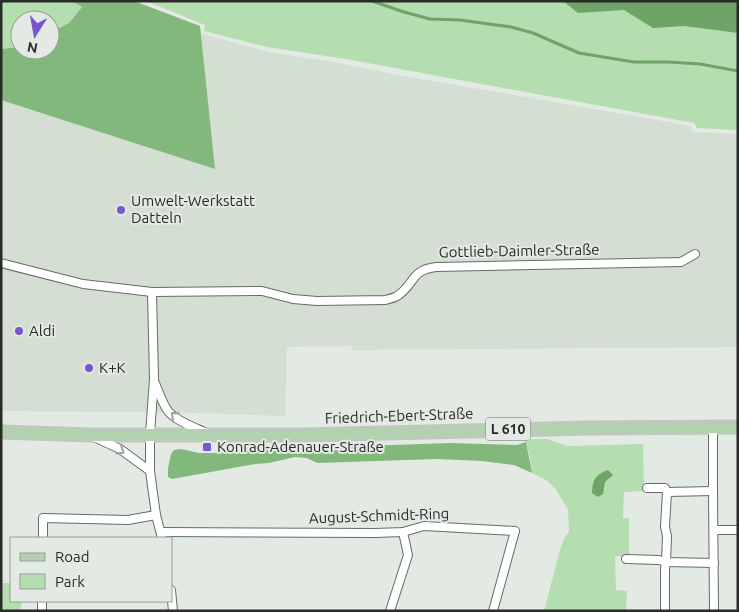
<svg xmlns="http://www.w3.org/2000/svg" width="739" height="612" font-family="Ubuntu,sans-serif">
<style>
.built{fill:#d4ded3}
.green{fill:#b4deaf}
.forest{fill:#82b87c}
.water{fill:#6fa469}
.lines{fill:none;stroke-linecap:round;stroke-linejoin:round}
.stream{stroke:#6fa469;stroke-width:3}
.street-casing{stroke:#676b66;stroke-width:10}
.primary-casing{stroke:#c3c4c3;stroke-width:15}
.street{stroke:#fff;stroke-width:8}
.primary{stroke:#b3d1b0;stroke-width:12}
.oneway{stroke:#9fa09f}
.poi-dot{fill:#7756d0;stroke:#e3e9e3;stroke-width:2}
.labels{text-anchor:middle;stroke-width:4;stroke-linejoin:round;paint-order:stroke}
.shield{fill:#e3e9e3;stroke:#616461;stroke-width:1}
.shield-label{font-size:14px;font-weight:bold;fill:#292b29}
.poi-label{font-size:15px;fill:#292b29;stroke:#e3e9e3;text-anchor:start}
.street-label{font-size:15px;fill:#292b29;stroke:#e3e9e3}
</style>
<rect width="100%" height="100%" fill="#e3e9e3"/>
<polygon class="built" points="199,33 269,52 344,64 404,76 691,126 692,132 738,134 738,347 352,350 352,346 287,347 285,416 169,412 1,411 1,100 215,169"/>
<g class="green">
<polygon points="1,1 72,1 82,7 69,23 50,33 50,20 20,20 20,47 1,49"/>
<polygon points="146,1 738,1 738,130 697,128 694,123 346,59 267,47 204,31 205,25"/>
<polygon points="525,439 547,439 568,446 643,444 644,491 624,492 623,518 629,518 629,556 615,556 616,590 627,591 626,611 544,611 560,550 564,538 569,532 568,510 555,488 546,480 532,473 530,457"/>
<polygon points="1,583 11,583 11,601 22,601 20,611 1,611"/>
</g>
<g class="forest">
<polygon points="72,1 134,1 200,26 215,169 1,100 1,49 20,47 20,50 50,50 50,33 69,23 82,7"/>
<polygon points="526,442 532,473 514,465 482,461 436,459 317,463 307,458 295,457 269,463 255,464 172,479 168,477 168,468 171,454 174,450 181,449 199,453 222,453 243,450 266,449 288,447 337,447 449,443 517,445"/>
</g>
<g class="water">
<polygon points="563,1 738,1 738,33 684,26 653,28 624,10 578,13"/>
<path d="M 608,470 L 613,475 L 605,482 L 603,494 L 598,497 L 592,493 C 593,479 595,475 608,470 Z"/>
</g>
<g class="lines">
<polyline class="stream" points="372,1 404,12 430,19 460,20 511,27 533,33 579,53 634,62 668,62 700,64 738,71"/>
<defs>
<g id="street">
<path d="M 1,263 L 83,284 L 152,292 L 262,291 L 293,299 L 317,301 L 385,300 C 389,299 394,298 397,296 C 415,285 410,270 436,267 L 681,262 L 695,254"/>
<polyline points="152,292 154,379 150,434 150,471 156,515 162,538"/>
<path d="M 155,383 C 158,391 164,407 169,412 C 176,421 196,428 207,433"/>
<polyline points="713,427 713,491 714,611"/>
<polyline points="94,437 120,449 150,471"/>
<polyline points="647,488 665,488 667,492"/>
<polyline points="713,491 667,492 665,527 667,536 666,562 714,563"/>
<polyline points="714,530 738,530"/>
<polyline points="161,532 375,533 403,532 424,526 515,531 493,611"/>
<polyline points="43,538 43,518 128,520 156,515"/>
<polyline points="626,559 659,560 666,562 665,569 665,611"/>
<polyline points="171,590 173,611"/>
<polyline points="42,611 42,601"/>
<polyline points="390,611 408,555 403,532"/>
</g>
<polyline id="primary" points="1,432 90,435 303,435 588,428 738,427"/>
</defs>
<use href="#street" class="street-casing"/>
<use href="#primary" class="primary-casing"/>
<use href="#street" class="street"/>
<use href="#primary" class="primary"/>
</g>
<defs><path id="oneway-chevron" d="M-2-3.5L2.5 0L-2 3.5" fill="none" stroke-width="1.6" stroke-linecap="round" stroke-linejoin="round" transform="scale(1.25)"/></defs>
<g class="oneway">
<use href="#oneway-chevron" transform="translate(174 415) rotate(-139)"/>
<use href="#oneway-chevron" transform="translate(121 451) rotate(32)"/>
</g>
<g class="poi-dot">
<circle cx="121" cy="210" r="5"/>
<circle cx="19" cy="331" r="5"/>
<circle cx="89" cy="368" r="5"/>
<rect x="202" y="442" width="10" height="10" rx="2.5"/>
</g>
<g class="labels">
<rect class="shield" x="485.5" y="417.5" width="45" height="23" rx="4"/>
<g class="shield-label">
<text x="508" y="434">L 610</text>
</g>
<g class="poi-label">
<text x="131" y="206">Umwelt-Werkstatt<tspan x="131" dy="17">Datteln</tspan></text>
<text x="29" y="336">Aldi</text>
<text x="99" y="373">K+K</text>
<text x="217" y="452">Konrad-Adenauer-Straße</text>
</g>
<g class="street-label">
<text transform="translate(519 251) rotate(-1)" y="5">Gottlieb-Daimler-Straße</text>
<text transform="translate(399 416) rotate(-2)" y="5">Friedrich-Ebert-Straße</text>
<text transform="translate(379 516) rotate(-2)" y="5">August-Schmidt-Ring</text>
</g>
</g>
<rect width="739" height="612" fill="none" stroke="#292b29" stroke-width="5"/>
<rect x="10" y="537" width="162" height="65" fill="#e3e9e3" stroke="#999d99"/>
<rect x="20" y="553" width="25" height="8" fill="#b3d1b0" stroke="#999d99"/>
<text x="55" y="562" font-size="15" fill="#292b29">Road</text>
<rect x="20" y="574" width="25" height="15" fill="#b4deaf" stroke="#999d99"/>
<text x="55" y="587" font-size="15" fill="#292b29">Park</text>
<g transform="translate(35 35) rotate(191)"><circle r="24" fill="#e3e9e3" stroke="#999d99"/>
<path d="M0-4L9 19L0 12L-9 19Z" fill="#7756d0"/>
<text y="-8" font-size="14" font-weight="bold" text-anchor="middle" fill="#292b29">N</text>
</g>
</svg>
